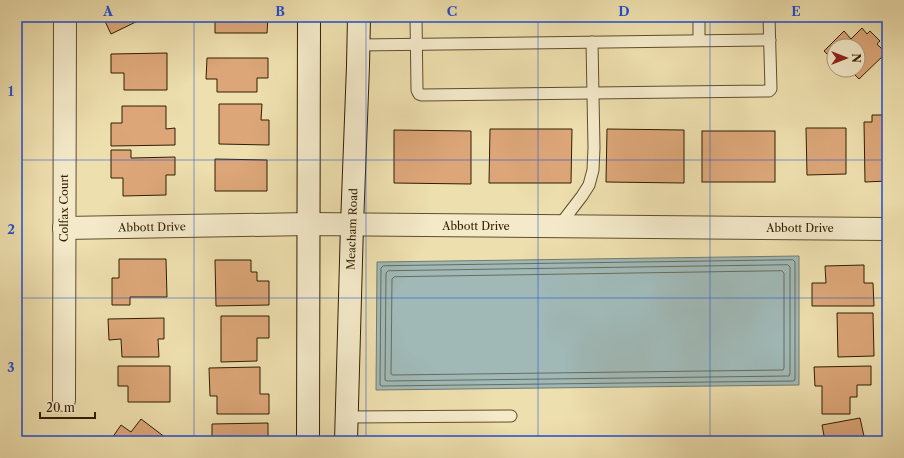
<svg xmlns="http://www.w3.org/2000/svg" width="904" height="458" font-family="'Libre Caslon Text',serif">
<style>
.water{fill:#a0b9b7;stroke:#747b6e}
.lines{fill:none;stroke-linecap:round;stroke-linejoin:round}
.shore{stroke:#686c5c;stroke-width:1}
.building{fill:#dca678;stroke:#311e00}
.lane-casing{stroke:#604e2c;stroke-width:13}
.street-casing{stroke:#604e2c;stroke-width:24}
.secondary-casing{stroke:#311e00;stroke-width:24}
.lane{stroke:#f4eaca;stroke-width:11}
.street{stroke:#f4eaca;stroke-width:22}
.secondary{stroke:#f4eaca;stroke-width:22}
.grid{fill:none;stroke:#1d4ed8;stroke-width:1;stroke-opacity:0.55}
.labels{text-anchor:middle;stroke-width:3;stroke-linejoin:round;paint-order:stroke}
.street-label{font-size:11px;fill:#311e00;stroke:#f4eaca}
.neatline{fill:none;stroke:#1d4ed8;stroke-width:1.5}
.grid-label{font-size:13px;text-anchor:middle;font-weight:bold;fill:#1d4ed8}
</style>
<rect width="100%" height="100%" fill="#eedfae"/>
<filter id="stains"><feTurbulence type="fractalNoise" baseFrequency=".005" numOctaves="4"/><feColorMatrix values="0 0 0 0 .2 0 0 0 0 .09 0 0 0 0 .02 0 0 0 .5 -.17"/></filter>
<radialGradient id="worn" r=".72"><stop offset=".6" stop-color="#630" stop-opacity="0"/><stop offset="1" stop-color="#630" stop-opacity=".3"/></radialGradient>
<polygon class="water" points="799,256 799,385 376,390 377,262"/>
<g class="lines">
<g class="shore">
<polygon points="793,260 795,262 795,379 794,381 382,386 380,385 381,268 383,266"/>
<polygon points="788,265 790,267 790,374 789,376 387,381 385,380 386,273 388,271"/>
<polygon points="782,271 784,273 784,368 783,370 393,375 391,374 392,279 394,277"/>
</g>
</g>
<g class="building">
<polygon points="103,17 146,17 111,34"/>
<polygon points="215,17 268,17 267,33 215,33"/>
<polygon points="862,28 867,34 870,31 880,41 877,44 886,53 859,79 850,70 858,70 858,46 834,46 834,61 824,51 844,31 851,39"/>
<polygon points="167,53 167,90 124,90 124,73 111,73 111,54"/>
<polygon points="207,58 268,58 268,78 257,78 257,92 217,92 217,79 206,79"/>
<rect x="17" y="66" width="3" height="20"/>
<rect x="17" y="104" width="3" height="21"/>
<polygon points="219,104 262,104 261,120 269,120 269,145 219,144"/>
<polygon points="122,106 166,106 166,129 175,128 175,145 111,146 111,123 122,123"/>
<polygon points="872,115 887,115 887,181 865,182 864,122 872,122"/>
<polygon points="806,128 846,128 846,174 807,175"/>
<polygon points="490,129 572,129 571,183 489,183"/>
<polygon points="607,129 684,130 684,183 606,182"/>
<polygon points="394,130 471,131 471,184 394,183"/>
<rect x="702" y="131" width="73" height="51"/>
<polygon points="111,150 131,150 131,158 175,157 175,175 166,175 166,195 123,196 123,178 111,178"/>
<polygon points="215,159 267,160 267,191 215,191"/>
<polygon points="17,167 19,167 19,186 17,187"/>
<polygon points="17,199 19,199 20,227 17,227"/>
<polygon points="119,259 166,259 167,297 130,297 130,305 112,305 112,278 119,278"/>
<polygon points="215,260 251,260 251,272 257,272 257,281 269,281 269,305 216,306"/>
<polygon points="864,265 864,283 873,283 874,306 812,306 812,283 826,283 825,266"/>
<polygon points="17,299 18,299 19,334 17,334"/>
<polygon points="837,313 873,313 874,356 838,357"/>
<polygon points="221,316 269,316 269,338 257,338 257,361 221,362"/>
<polygon points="164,318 164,339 158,339 159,357 122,357 121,339 109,340 108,319"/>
<polygon points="118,366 170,366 170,402 128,402 128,386 118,386"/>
<polygon points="871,366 871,385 857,385 857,397 850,397 850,414 822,414 822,386 815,386 814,367"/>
<polygon points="260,367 260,394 269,394 269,414 217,414 217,396 210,396 209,368"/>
<polygon points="860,418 865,441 825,441 822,425"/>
<polygon points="141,419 170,441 110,441 121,425 131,432"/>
<polygon points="268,423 268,441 212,441 212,424"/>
</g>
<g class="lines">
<defs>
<g id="lane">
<polyline points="416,17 417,90 419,94 422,95 769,91 771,89 769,17"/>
<polyline points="699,17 699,40"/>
<polyline points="358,45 770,40"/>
<polyline points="559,226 582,196 589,185 593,170 594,148 592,42"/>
<polyline points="347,417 511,416"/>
</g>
<g id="street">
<polyline points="64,228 309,224 887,229"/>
<polyline points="64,400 65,17"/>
</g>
<g id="secondary">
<polyline points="308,441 309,17"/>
<polyline points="346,441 352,225 358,66 359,17"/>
</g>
</defs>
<use href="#lane" class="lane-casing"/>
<use href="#street" class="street-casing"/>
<use href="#secondary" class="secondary-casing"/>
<use href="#lane" class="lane"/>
<use href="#street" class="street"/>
<use href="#secondary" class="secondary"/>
</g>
<path class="grid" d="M 194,17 L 194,441M 366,17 L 366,441M 538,17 L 538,441M 710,17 L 710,441M 17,160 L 887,160M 17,298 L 887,298"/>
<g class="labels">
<g class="street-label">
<text transform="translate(64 208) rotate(-90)" y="4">Colfax Court</text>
<text x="476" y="230">Abbott Drive</text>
<text transform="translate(152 227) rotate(-1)" y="4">Abbott Drive</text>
<text x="800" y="232">Abbott Drive</text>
<text transform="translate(352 229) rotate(-88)" y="4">Meacham Road</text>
</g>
</g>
<rect width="904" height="458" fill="none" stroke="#eedfae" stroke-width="44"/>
<g transform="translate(846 58) rotate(90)"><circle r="19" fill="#f4eaca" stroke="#a69879"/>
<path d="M0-3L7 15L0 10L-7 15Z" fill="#8f2418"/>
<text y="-6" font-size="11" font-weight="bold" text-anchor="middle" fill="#311e00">N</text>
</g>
<path d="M40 412v6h55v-6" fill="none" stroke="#311e00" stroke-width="2"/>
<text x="46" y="412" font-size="12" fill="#311e00" stroke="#f4eaca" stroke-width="3" paint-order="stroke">20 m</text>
<rect x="22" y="22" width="860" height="414" class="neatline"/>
<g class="grid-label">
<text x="108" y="16">A</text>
<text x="280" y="16">B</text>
<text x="452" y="16">C</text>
<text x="624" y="16">D</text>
<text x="796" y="16">E</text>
<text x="11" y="96">1</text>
<text x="11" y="234">2</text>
<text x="11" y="372">3</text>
</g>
<rect width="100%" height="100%" filter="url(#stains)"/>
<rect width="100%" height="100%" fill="url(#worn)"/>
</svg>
